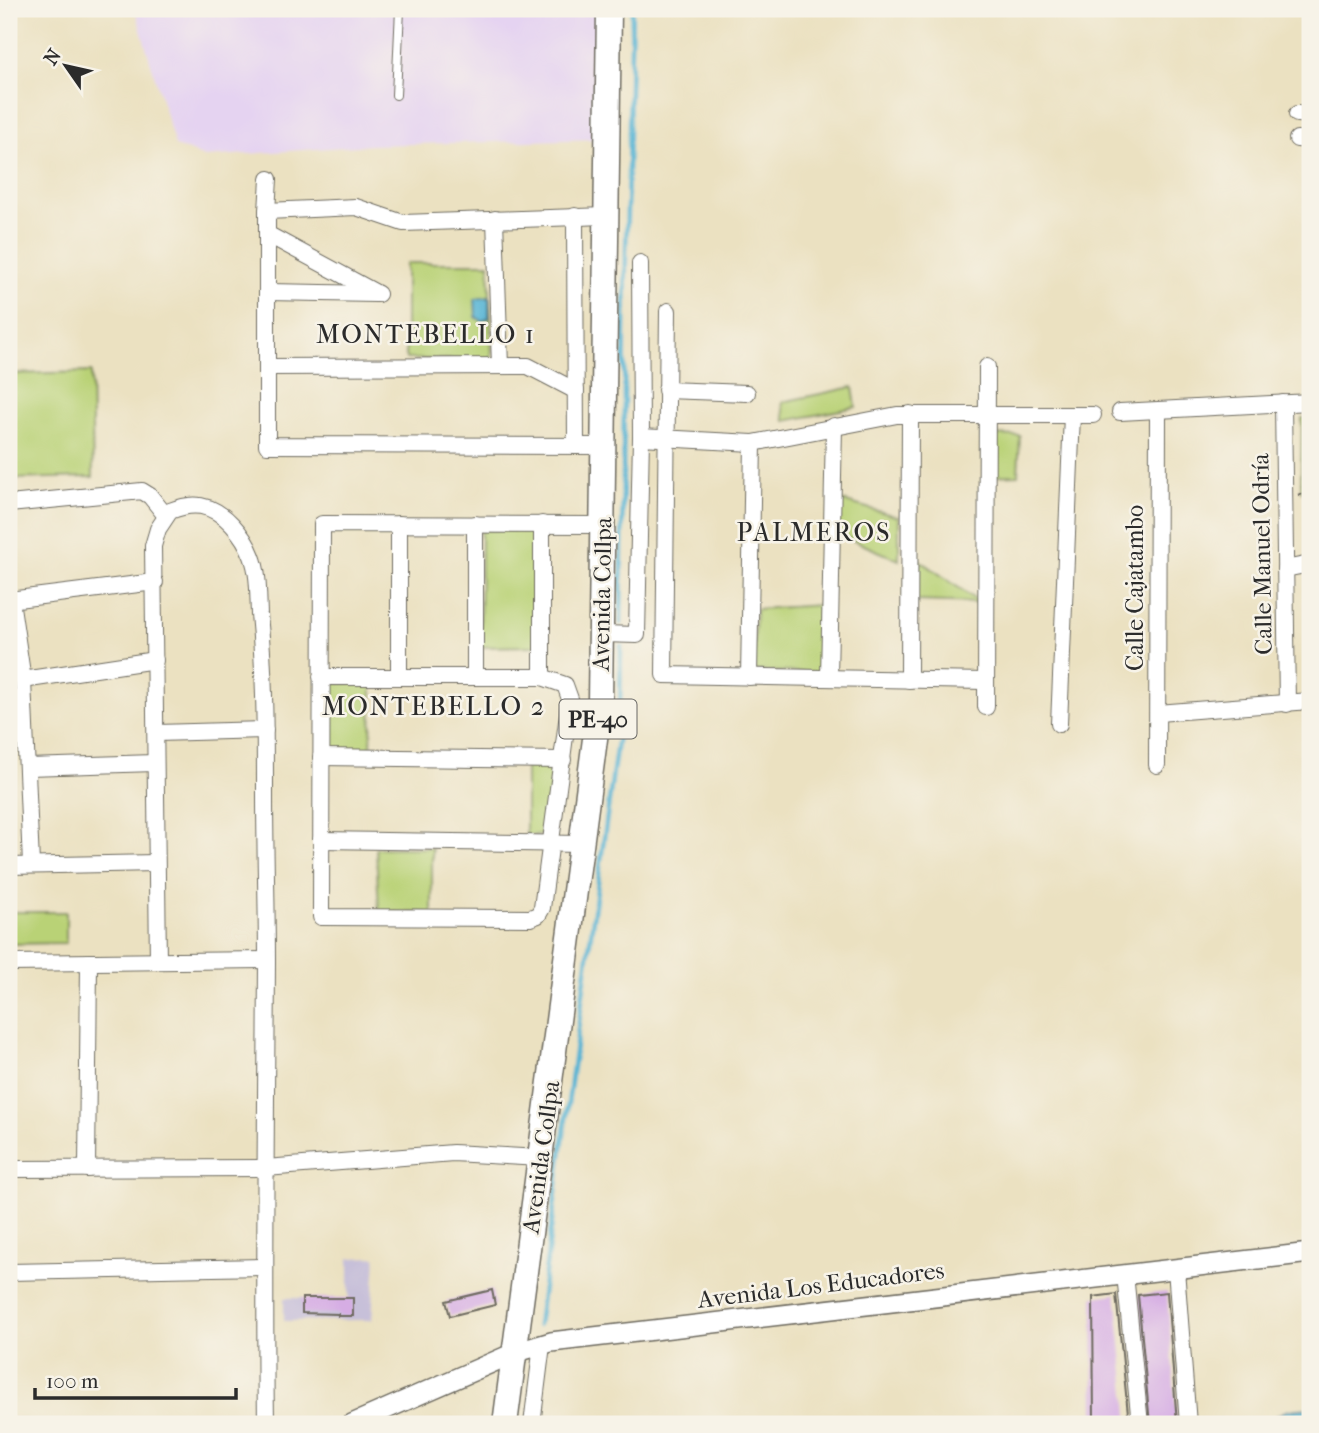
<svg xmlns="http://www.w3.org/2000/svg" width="1319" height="1433" font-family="'IM FELL French Canon',serif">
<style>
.built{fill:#e5d3f1}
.industrial{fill:#c7c0d9}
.green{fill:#b9d276;stroke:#727e50;stroke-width:2}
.water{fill:#55b4d4;stroke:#407080;stroke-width:2}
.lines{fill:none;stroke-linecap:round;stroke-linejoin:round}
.stream{stroke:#55b4d4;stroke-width:4.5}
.building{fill:#d6ade4}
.service-casing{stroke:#6e6b60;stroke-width:10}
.minor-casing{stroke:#6e6b60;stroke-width:18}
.tertiary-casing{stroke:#6e6b60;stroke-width:22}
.primary-casing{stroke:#6e6b60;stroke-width:27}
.path{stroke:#6e6b60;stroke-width:2.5;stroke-dasharray:5 5;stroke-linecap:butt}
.service{stroke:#fff;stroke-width:8}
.minor{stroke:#fff;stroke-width:16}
.tertiary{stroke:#fff;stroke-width:19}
.primary{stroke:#fff;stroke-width:24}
.labels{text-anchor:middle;stroke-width:5;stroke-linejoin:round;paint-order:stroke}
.shield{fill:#f7f3e8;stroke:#686764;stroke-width:2}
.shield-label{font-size:23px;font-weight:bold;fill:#2b2b2b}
.street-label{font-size:24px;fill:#2b2b2b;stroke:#f7f3e8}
.neighbourhood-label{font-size:26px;letter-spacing:2px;fill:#2b2b2b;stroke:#f7f3e8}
</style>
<rect width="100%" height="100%" fill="#f7f3e8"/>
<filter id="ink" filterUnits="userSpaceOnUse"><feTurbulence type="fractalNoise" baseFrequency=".0143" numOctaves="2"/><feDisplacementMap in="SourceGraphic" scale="14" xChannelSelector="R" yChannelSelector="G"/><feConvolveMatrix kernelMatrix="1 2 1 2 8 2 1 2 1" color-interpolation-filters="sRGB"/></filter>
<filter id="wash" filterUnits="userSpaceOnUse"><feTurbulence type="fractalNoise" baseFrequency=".00686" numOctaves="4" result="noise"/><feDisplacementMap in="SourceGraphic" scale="28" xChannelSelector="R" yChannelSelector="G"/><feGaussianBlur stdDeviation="1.57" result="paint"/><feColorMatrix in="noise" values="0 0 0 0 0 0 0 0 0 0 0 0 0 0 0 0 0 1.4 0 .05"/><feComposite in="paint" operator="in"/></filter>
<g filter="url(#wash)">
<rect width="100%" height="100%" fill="#ebe1c1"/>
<polygon class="built" points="135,9 605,9 601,139 372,145 205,157 175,146"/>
<polygon class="industrial" points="376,1257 372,1320 284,1321 284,1298 349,1298 349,1258"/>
<g class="green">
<polygon points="406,263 489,263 492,360 406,359"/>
<polygon points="91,372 93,477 9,479 9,374"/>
<polygon points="853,387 856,407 785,421 782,402"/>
<polygon points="1302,418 1310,418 1310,490 1301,491"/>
<polygon points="986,435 1020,436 1018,475 986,476"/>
<polygon points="839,500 899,517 899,560 838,534"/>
<polygon points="481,530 536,530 536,646 480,647"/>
<polygon points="914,556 980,603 914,601"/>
<polygon points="821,605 821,673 753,671 756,609"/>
<polygon points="330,683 372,683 371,753 328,753"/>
<polygon points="526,767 555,767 546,835 526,835"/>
<polygon points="376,848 432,848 432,913 379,912"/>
<polygon points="10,912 66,912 66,943 10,944"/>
</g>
<g class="water">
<polygon points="489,297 489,318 482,321 476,317 475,299"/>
<path d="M 1310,1408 L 1310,1424 L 1272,1424 C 1277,1408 1296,1410 1310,1408 Z"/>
</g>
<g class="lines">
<g class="stream">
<polyline points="621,623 626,250 632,9"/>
<polyline points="538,1325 620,720 621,646"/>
</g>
</g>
<g id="blocks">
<g class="building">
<polygon points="492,1290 495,1305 450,1316 446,1301"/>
<polygon points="1167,1292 1177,1424 1150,1424 1138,1295"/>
<polygon points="1116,1294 1129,1424 1094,1424 1093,1297"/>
<polygon points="302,1298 353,1298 353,1316 338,1316 338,1314 302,1313"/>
</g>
</g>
</g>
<g filter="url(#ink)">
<use href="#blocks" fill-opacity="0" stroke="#6e6b60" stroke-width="2"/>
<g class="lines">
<defs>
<polyline id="service" points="396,95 400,9"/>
<g id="minor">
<polyline points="1297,114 1310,115"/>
<polyline points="1297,139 1310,140"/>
<polyline points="269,179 267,211 267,445 605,446"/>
<polyline points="267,211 356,207 403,223 606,216"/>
<polyline points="575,216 576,446"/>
<polyline points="495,219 500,366"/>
<polyline points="267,234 378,294"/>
<polyline points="267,292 376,294"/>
<polyline points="668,311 664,675 985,681"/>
<polyline points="267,367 528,366 576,391"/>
<polyline points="666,390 747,393"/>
<polyline points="1283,403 1287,704"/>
<polyline points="1120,412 1310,402"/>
<polyline points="641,437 753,443 897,415 1093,415"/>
<polyline points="9,504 142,491 150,496 166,516"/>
<polyline points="1285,569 1310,564"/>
<polyline points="9,600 155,582"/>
<polyline points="11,600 23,680 31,864"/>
<polyline points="602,634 637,635 641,437 640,263"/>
<polyline points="321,677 542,677 565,685 570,699 542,908 538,915 530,918 321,917 322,524 604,525"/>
<polyline points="399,677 399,524"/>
<polyline points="475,677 475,524"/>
<polyline points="542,677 542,524"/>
<polyline points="749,677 753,443"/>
<polyline points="829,678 834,426"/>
<polyline points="23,680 155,660"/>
<polyline points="909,680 910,414"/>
<polyline points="986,707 987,367"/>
<polyline points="1158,713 1310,701"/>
<polyline points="1059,724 1072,415"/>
<polyline points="157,733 265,730"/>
<polyline points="321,757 563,760"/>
<polyline points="1157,765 1158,411"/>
<polyline points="28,767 155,763"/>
<polyline points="321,840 582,844"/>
<polyline points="9,866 156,863"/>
<path d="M 158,961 L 153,546 L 158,529 L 170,511 C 180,507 190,504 201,506 C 224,510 244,535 252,556 C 259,574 258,594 259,614 C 265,674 265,733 265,794 C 265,850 267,907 267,963 C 266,1117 264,1271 266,1424"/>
<polyline points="9,963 267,960"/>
<polyline points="9,1169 266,1168 453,1153 540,1158"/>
<polyline points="87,1169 89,962"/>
<polyline points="1176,1269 1188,1424"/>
<polyline points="9,1272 264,1267"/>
<polyline points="1125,1274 1140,1424"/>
<polyline points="532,1424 542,1345"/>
</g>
<polyline id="tertiary" points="352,1424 514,1353 551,1342 1310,1253"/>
<polyline id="primary" points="505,1424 600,701 609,9"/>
</defs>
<use href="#service" class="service-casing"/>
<use href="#minor" class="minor-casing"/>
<use href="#tertiary" class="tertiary-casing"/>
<use href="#primary" class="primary-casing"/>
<polyline class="path" points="1298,495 1310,492"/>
<use href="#service" class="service"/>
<use href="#minor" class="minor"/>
<use href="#tertiary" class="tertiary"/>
<use href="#primary" class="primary"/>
</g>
</g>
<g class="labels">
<rect class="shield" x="559.5" y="699.5" width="77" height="39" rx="5"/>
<g class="shield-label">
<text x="598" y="727">PE-40</text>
</g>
<g class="street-label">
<text transform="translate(1262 554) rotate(-91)" y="8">Calle Manuel Odría</text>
<text transform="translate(1135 588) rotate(-90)" y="8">Calle Cajatambo</text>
<text transform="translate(602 594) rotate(-89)" y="8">Avenida Collpa</text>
<text transform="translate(541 1157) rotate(-82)" y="8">Avenida Collpa</text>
<text transform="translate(821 1285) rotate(-7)" y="8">Avenida Los Educadores</text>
</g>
<g class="neighbourhood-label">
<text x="426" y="343">MONTEBELLO 1</text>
<text x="814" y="541">PALMEROS</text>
<text x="434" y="715">MONTEBELLO 2</text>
</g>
</g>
<rect width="1319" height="1433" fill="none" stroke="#f7f3e8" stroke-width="35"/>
<g transform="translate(66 66) rotate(304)" stroke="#f7f3e8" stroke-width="5" paint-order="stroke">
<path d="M0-5L12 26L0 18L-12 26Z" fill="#2b2b2b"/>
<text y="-10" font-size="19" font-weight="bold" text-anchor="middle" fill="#2b2b2b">N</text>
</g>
<path d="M35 1388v10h201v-10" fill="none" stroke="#2b2b2b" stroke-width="3.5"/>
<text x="46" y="1388" font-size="21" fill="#2b2b2b" stroke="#f7f3e8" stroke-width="5" paint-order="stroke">100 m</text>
</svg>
